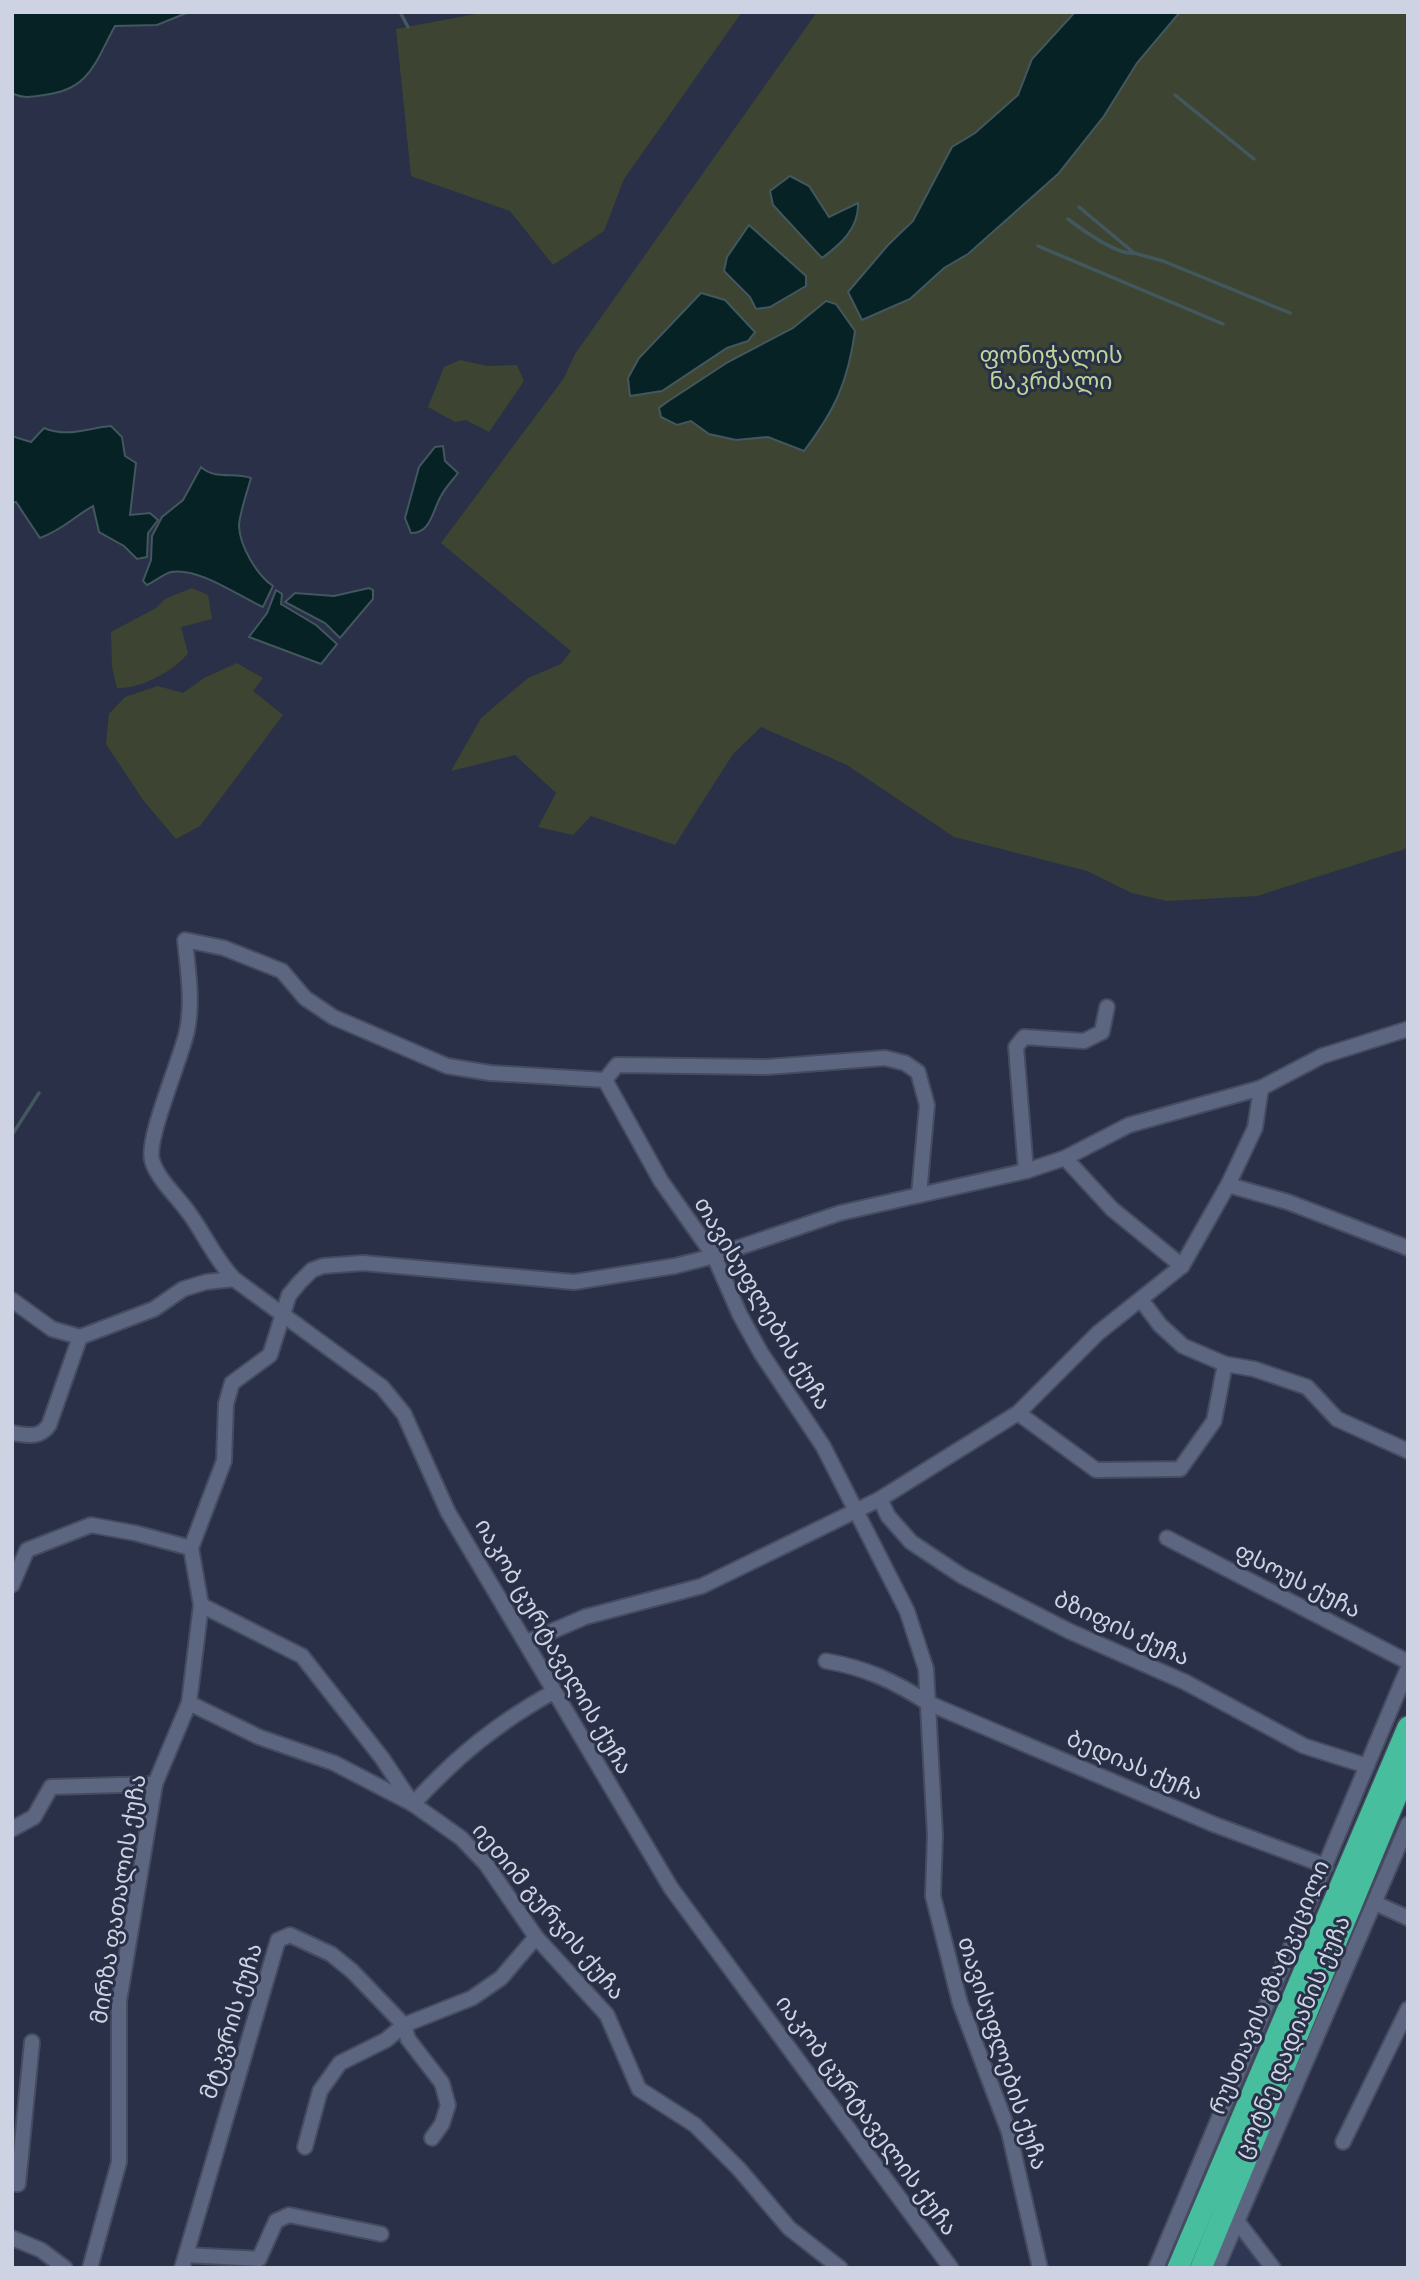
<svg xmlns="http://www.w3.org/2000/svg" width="1420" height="2280" font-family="'Source Sans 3','Noto Sans Georgian',sans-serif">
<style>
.built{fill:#2e3855}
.green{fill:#3d4532}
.water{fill:#072225;stroke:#42575e;stroke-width:2}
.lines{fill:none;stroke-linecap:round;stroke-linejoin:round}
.stream{stroke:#42575e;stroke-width:3.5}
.minor-casing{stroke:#464c60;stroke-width:18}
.highway-casing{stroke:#464c60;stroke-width:24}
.minor{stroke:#5d6680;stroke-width:14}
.highway{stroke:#47be9e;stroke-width:21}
.labels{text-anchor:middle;stroke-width:6;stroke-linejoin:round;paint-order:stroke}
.park-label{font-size:23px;fill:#bcd599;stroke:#293047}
.street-label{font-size:23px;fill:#cdd3e2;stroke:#293047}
</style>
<rect width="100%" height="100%" fill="#293047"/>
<polygon class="built" points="1242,2233 1270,2268 1228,2268"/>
<g class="green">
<polygon points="486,12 742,12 624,179 604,231 553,265 510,211 411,176 396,29"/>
<polygon points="817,12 1408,12 1408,848 1257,896 1167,901 1132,893 1087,871 954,837 847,765 761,727 733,754 675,845 591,816 573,835 538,827 556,793 515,755 451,771 481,718 528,678 561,664 571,651 441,543 564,378 575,354"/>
<polygon points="460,360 488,366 517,365 524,381 489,432 466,420 455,422 428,407 444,367"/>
<path d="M 192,588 L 208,595 L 212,619 L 181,627 L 188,653 C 174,671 141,689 117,688 L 112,667 L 111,632 L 156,608 L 165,599 Z"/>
<polygon points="237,663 263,678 253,691 283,715 200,826 176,839 143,800 106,744 109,714 125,697 158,686 183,693 204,678"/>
</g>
<g class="water">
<path d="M 12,12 L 189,12 L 157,25 L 115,26 C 95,62 90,90 44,95 C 32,97 23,99 12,93 Z"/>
<polygon points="1075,12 1180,12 1137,63 1104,116 1058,174 968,254 944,268 910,299 862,320 848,292 888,245 913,221 952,147 975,133 1018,95 1032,59"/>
<path d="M 790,176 L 809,186 L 829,217 L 858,203 C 859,228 841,244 822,258 L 773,205 L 770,191 Z"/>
<polygon points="749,225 806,276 806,286 770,307 756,309 750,297 724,271 727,257"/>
<polygon points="701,293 725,300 755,332 748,341 727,348 662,391 630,396 628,378 639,358"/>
<path d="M 826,301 L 836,304 L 855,331 C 848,382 835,410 804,451 L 768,437 L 736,440 L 709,434 L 691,421 L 677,425 L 661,417 L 659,408 L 667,402 L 728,362 L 793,328 Z"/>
<path d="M 111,426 L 122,437 L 125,456 L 136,463 L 130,515 L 150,513 L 158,520 L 148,533 L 147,557 L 137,559 L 124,546 L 99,532 L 93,506 C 72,518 64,529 40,538 L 16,502 L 12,503 L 12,436 L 31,442 L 44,428 C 68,438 87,428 111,426 Z"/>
<path d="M 443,446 L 445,461 L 458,473 C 452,481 445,488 441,496 C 433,509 431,534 411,533 L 405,518 L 419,467 L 435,447 Z"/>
<path d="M 201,467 C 215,480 233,472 251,478 C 248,489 239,515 239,526 C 240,547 257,575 273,586 L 263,607 C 238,596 199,567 171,572 C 165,573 154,582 147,585 L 143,581 L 151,560 L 152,536 L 162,517 L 183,500 Z"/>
<polygon points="369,588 373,590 373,599 340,638 325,623 285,602 295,593 334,596"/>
<polygon points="276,590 282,594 281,604 316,625 337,644 321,664 249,637 267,613"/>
</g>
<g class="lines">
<g class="stream">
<polyline points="400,12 408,27"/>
<polyline points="1175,95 1254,159"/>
<polyline points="1079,207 1134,253 1163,261 1290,313"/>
<path d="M 1068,219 C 1082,230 1117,255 1134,253"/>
<polyline points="1038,246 1223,324"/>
<polyline points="12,1135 39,1093"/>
</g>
<defs>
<g id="minor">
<path d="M 605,1080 L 490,1073 L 447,1066 L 333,1017 L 305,998 L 282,971 L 224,948 L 185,940 C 188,971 193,1001 187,1031 C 181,1059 146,1139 152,1160 C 157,1179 178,1197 189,1213 C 205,1235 215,1259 234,1279 L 382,1387 L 404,1414 L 448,1512 L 671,1888 L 951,2268"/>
<polyline points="605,1080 661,1181 714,1256 740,1315 761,1353 823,1446 907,1611 926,1669 935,1835 933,1896 960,2003 1009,2132 1040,2268"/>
<polyline points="605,1080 617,1065 767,1067 885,1058 905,1063 918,1072 927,1105 919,1195"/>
<polyline points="1065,1158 1112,1209 1182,1266"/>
<polyline points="1026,1171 1016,1047 1024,1037 1084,1041 1102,1032 1107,1007"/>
<polyline points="1228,1185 1288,1202 1408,1248"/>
<polyline points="12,1300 52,1329 80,1337 154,1309 183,1289 206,1282 234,1279"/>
<polyline points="1142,1301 1160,1325 1183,1346 1225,1364 1254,1369 1307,1387 1337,1419 1408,1451"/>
<polyline points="1018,1413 1096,1470 1180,1469 1214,1421 1225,1364"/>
<path d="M 12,1433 C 28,1435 39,1439 49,1425 L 80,1337"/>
<polyline points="880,1499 888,1516 911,1542 962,1576 1069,1631 1185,1682 1304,1746 1367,1766"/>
<polyline points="1167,1538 1408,1662"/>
<polyline points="12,1585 27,1550 91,1525 135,1533 191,1548"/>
<polyline points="201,1605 302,1656 382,1758 412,1803"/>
<polyline points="527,1642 585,1617 702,1586 880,1499 1018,1413 1098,1333 1182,1266 1228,1185 1255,1128 1261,1088"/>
<path d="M 826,1661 C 866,1668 894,1681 928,1703 L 1213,1824 L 1326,1866"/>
<polyline points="189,1703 259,1737 334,1763 413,1804 461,1838 486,1864 536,1937 607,2015 639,2089 695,2125 739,2169 789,2228 840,2268"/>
<path d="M 413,1804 C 457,1756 496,1724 553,1692"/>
<polyline points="12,1829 34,1817 51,1787 155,1784"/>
<polyline points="1375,1903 1408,1918"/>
<polyline points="1343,2142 1408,2009"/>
<polyline points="305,2147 320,2091 340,2063 386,2040 404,2025 472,1998 501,1978 536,1937"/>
<polyline points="12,2183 18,2184 32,2042"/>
<polyline points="1237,2221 1273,2268"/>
<polyline points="12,2238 41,2250 65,2268"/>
<polyline points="186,2255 259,2259 276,2221 289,2215 381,2234"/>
<polyline points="90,2268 119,2162 119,2001 155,1784 189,1703 201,1605 191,1548 224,1461 226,1404 232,1383 270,1355 289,1295 299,1283 312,1270 323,1266 363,1263 574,1282 675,1266 714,1256 840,1213 1026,1171 1065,1158 1129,1125 1261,1088 1322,1056 1408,1029"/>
<polyline points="182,2268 278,1940 290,1935 331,1954 352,1971 404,2025 408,2039 442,2083 448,2105 442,2124 432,2138"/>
<polyline points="1156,2268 1408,1668"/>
<polyline points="1217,2268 1408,1824"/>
</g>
<g id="highway">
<polyline points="1178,2268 1408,1727"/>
<polyline points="1201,2268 1408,1768"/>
</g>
</defs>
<use href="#minor" class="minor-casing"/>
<use href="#highway" class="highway-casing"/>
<use href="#minor" class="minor"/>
<use href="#highway" class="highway"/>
</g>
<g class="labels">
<g class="park-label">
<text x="1051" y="363">ფონიჭალის<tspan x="1051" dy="26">ნაკრძალი</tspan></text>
</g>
<g class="street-label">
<text transform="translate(763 1303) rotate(59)" y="8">თავისუფლების ქუჩა</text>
<text transform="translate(1298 1580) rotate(27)" y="8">ფსოუს ქუჩა</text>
<text transform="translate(1122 1628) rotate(25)" y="8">ბზიფის ქუჩა</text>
<text transform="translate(554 1646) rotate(60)" y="8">იაკობ ცურტაველის ქუჩა</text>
<text transform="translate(1135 1765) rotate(23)" y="8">ბედიას ქუჩა</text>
<text transform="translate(118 1899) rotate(-81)" y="8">მირზა ფათალის ქუჩა</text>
<text transform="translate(549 1911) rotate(50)" y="8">იეთიმ გურჯის ქუჩა</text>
<text transform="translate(1269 1987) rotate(-67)" y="8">რუსთავის გზატკეცილი</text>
<text transform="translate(231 2021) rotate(-73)" y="8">მტკვრის ქუჩა</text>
<text transform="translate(1292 2037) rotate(-67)" y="8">ცოტნე დადიანის ქუჩა</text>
<text transform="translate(1003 2053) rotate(72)" y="8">თავისუფლების ქუჩა</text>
<text transform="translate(867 2115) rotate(54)" y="8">იაკობ ცურტაველის ქუჩა</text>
</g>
</g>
<rect width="1420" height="2280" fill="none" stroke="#cdd3e2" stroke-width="28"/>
</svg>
